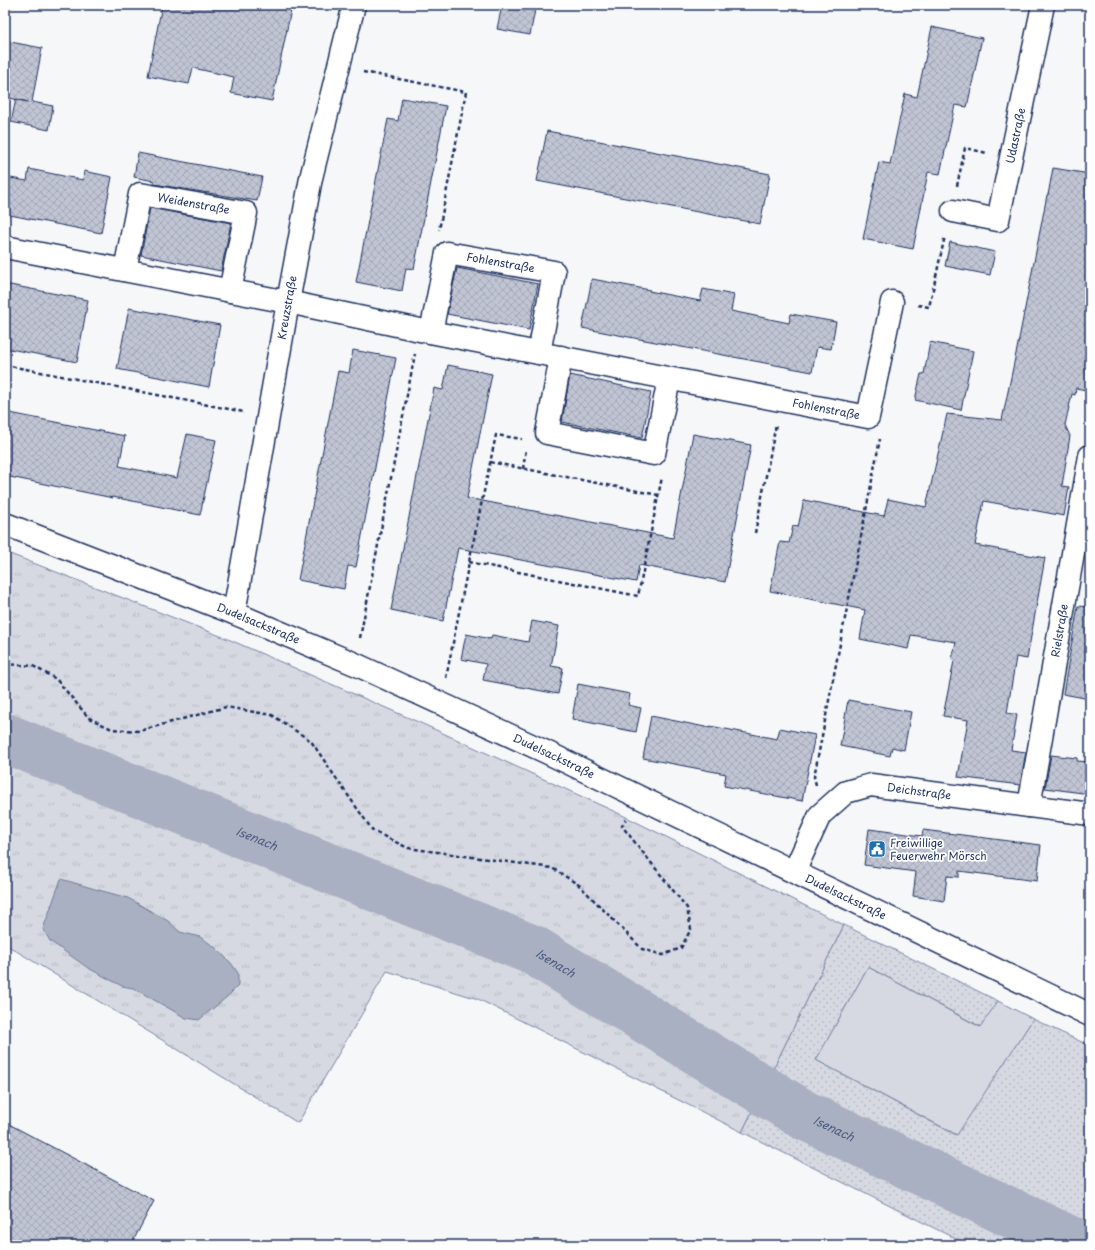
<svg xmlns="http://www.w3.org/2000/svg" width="1095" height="1250" font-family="'Playpen Sans',sans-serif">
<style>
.grass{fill:url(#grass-dots);stroke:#7884a0}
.park{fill:url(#park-tufts);stroke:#7884a0}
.garden{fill:#d6d9e2;stroke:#7884a0}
.water{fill:#a9b0c1;stroke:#707c99}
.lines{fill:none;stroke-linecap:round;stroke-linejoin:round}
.river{stroke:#a9b0c1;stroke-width:50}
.building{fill:url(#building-cross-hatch);stroke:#1b2f5e}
.minor-casing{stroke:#1b2f5e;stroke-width:25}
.path{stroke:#1b2f5e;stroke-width:2.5;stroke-dasharray:4 3;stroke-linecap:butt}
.minor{stroke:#fff;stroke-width:22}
.labels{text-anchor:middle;stroke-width:3.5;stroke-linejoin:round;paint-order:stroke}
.street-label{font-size:11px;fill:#1b2f5e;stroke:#fff}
.poi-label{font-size:11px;fill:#1b2f5e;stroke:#fff;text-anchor:start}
.water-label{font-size:12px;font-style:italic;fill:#4d5c81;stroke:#fff}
</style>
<defs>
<pattern id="grass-dots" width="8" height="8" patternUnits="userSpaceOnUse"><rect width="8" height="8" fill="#d6d9e2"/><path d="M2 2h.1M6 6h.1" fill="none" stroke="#b7bbc4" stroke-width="1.8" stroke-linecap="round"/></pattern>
<pattern id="park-tufts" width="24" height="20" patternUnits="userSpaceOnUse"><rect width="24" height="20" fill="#d6d9e2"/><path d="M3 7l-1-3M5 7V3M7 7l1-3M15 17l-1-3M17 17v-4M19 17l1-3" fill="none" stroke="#b7bbc4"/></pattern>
<pattern id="building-cross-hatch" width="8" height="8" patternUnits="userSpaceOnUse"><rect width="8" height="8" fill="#c0c4d3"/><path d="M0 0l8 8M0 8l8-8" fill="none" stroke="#a4a9b8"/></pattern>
</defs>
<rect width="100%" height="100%" fill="#f6f7f9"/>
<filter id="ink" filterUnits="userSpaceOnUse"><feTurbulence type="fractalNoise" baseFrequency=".025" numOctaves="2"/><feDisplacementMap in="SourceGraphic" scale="8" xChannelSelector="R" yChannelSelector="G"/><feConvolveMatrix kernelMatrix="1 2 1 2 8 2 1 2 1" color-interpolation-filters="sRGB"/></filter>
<g filter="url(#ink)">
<polygon class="grass" points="844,925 998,1001 981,1027 868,967 816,1060 956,1135 1033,1019 1090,1046 1090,1245 968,1245 742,1132"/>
<polygon class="park" points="5,552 228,639 425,725 620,814 844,925 742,1132 478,999 387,971 298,1123 5,944"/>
<polygon class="garden" points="868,967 980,1027 998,1001 1033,1019 957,1135 816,1060"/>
<polygon class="water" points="61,879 95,889 128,898 168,921 180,932 200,937 215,947 231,963 238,973 238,986 228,996 199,1020 186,1018 133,988 122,986 88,968 50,941 43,929"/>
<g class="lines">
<path class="river" id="s1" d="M 5,738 L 533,950 L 804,1115 L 1079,1245"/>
</g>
<g class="building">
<polygon points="162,5 292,5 272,101 231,93 234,77 193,68 189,84 148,76"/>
<polygon points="502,5 536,5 530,35 497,29"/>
<polygon points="932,27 982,38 967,107 955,105 940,174 928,172 913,249 863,239 879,162 890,164 905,94 917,97"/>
<polygon points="5,41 42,48 32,102 53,106 49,130 11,122 16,99 28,102 5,97"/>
<polygon points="402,98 446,106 414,269 406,268 402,291 356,282 388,119 398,121"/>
<polygon points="547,131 770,174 760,224 537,181"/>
<polygon points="138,153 262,177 257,201 154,184 154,181 134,177"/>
<polygon points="1053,168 1090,174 1090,367 1086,390 1076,388 1075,395 1072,394 1065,425 1070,436 1062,486 1069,487 1064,516 984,501 975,545 1045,558 1027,659 1016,657 1007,713 1017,715 1011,750 1026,752 1020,785 958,777 968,720 943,716 954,661 952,659 956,642 911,635 908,649 860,639 865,610 770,591 780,542 789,543 793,526 798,527 804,500 884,516 888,499 926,507 947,414 1002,420 1018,344 1047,195 1048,195"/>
<polygon points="29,169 83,180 84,171 112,177 101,233 5,214 5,177 27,181"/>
<polygon points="150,208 231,223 221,271 141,255"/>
<polygon points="950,242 995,252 990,275 945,266"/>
<polygon points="457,268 538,284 529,330 447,314"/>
<polygon points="592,279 650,290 649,291 700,301 703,289 734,295 731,311 789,323 791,314 836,322 831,349 817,347 812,372 582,328"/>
<polygon points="5,284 88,300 77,362 5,348"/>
<polygon points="129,308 220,325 209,387 117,369"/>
<polygon points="930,342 973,351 961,410 915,400 921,374 924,374"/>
<polygon points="353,350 396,358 356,567 348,566 344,589 298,580 338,371 349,373"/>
<polygon points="448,365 492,374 467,498 673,538 693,434 751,445 725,582 639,565 636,582 458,548 443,621 391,610 434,388 443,390"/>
<polygon points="570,375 651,392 642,438 562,422"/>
<polygon points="5,412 125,436 119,466 177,478 187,434 216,440 200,515 113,497 113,498 5,476"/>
<polygon points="1078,606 1090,607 1090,699 1063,694"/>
<polygon points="532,621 559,626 551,666 563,668 558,694 483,680 486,664 461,659 466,634 491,639 492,635 528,642"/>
<polygon points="578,684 630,694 628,705 641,708 636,732 572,719"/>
<polygon points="848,700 911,712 904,750 892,747 890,756 840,746"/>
<polygon points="651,716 710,728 710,726 777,739 780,728 815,735 802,801 724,786 726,774 643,758"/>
<polygon points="1051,755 1077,758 1077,761 1090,762 1090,794 1045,788"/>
<polygon points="869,829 922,836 923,830 1041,845 1037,881 959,871 959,877 947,876 944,901 913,896 916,872 864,865"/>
<polygon points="5,1122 154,1201 131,1245 5,1245"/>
</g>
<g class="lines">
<defs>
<g id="minor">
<path id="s2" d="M 953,211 L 998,220 L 1043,5"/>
<path id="s3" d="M 5,247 L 288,302 L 420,330 L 868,417 L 892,302"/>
<path id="s4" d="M 125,270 L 140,194 L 246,213 L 230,291"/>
<path id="s5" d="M 431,332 L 447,253 L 554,272 L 539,353"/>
<polyline points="561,357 547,433 654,454 669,379"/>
<path id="s6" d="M 5,524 L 234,613 L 355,664 L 546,752 L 1090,1015"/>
<path id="s7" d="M 234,613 L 288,302 L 311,178 L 354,5"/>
<path id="s8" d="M 1029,806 L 1090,456"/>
<path id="s9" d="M 794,872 L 820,815 L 846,792 L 871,785 L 1090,814"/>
</g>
</defs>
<use href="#minor" class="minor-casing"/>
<g class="path">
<polyline points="363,72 466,92 439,230"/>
<polyline points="957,186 965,148 987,153"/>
<polyline points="918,305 929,307 945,236"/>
<polyline points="5,365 244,412"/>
<polyline points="490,462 658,495"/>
<polyline points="523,469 526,449"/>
<polyline points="755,533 776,424"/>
<polyline points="469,562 638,596 662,477"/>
<polyline points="360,638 415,354"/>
<polyline points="5,664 33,666 56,679 89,718 112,729 139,731 226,707 272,715 311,741 338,781 373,831 408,848 552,868 579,885 642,949 663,955 681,948 691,929 687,908 622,826 626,819"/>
<polyline points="446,678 469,562 496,435 522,439"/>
<polyline points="816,785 814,777 880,439"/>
</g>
<use href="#minor" class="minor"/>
</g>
</g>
<defs>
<symbol id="civic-square" viewBox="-11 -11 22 22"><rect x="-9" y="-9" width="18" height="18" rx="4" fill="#1f6fb2" stroke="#fff"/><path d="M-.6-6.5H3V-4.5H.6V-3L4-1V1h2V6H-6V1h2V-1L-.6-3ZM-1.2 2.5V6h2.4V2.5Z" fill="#fff"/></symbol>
</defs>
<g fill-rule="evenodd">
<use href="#civic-square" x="867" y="839" width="20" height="20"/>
</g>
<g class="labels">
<g class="street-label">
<text dy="4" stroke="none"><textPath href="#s2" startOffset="132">Udastraße</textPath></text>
<text dy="4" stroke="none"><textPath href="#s4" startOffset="132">Weidenstraße</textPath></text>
<text dy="4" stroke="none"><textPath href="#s5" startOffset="135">Fohlenstraße</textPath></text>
<text dy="4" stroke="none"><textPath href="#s7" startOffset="310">Kreuzstraße</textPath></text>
<text dy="4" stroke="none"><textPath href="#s3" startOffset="837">Fohlenstraße</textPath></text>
<text dy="4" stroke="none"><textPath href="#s6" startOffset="272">Dudelsackstraße</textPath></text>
<text dy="4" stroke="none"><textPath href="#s8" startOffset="178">Rielstraße</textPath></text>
<text dy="4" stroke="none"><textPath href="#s6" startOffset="596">Dudelsackstraße</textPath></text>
<text dy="4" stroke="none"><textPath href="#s9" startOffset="172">Deichstraße</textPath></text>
<text dy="4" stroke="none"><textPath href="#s6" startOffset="920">Dudelsackstraße</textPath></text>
</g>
<g class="poi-label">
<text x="890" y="847">Freiwillige<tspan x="890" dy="13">Feuerwehr Mörsch</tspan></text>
</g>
<g class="water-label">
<text dy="4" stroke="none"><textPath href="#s1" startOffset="271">Isenach</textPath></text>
<text dy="4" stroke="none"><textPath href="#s1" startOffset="595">Isenach</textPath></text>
<text dy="4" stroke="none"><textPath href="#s1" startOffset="919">Isenach</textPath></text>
</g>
</g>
<rect width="1095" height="1250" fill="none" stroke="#fff" stroke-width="20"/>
<rect x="10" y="10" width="1075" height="1230" fill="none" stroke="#1b2f5e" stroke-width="1.5" filter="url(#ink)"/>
</svg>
